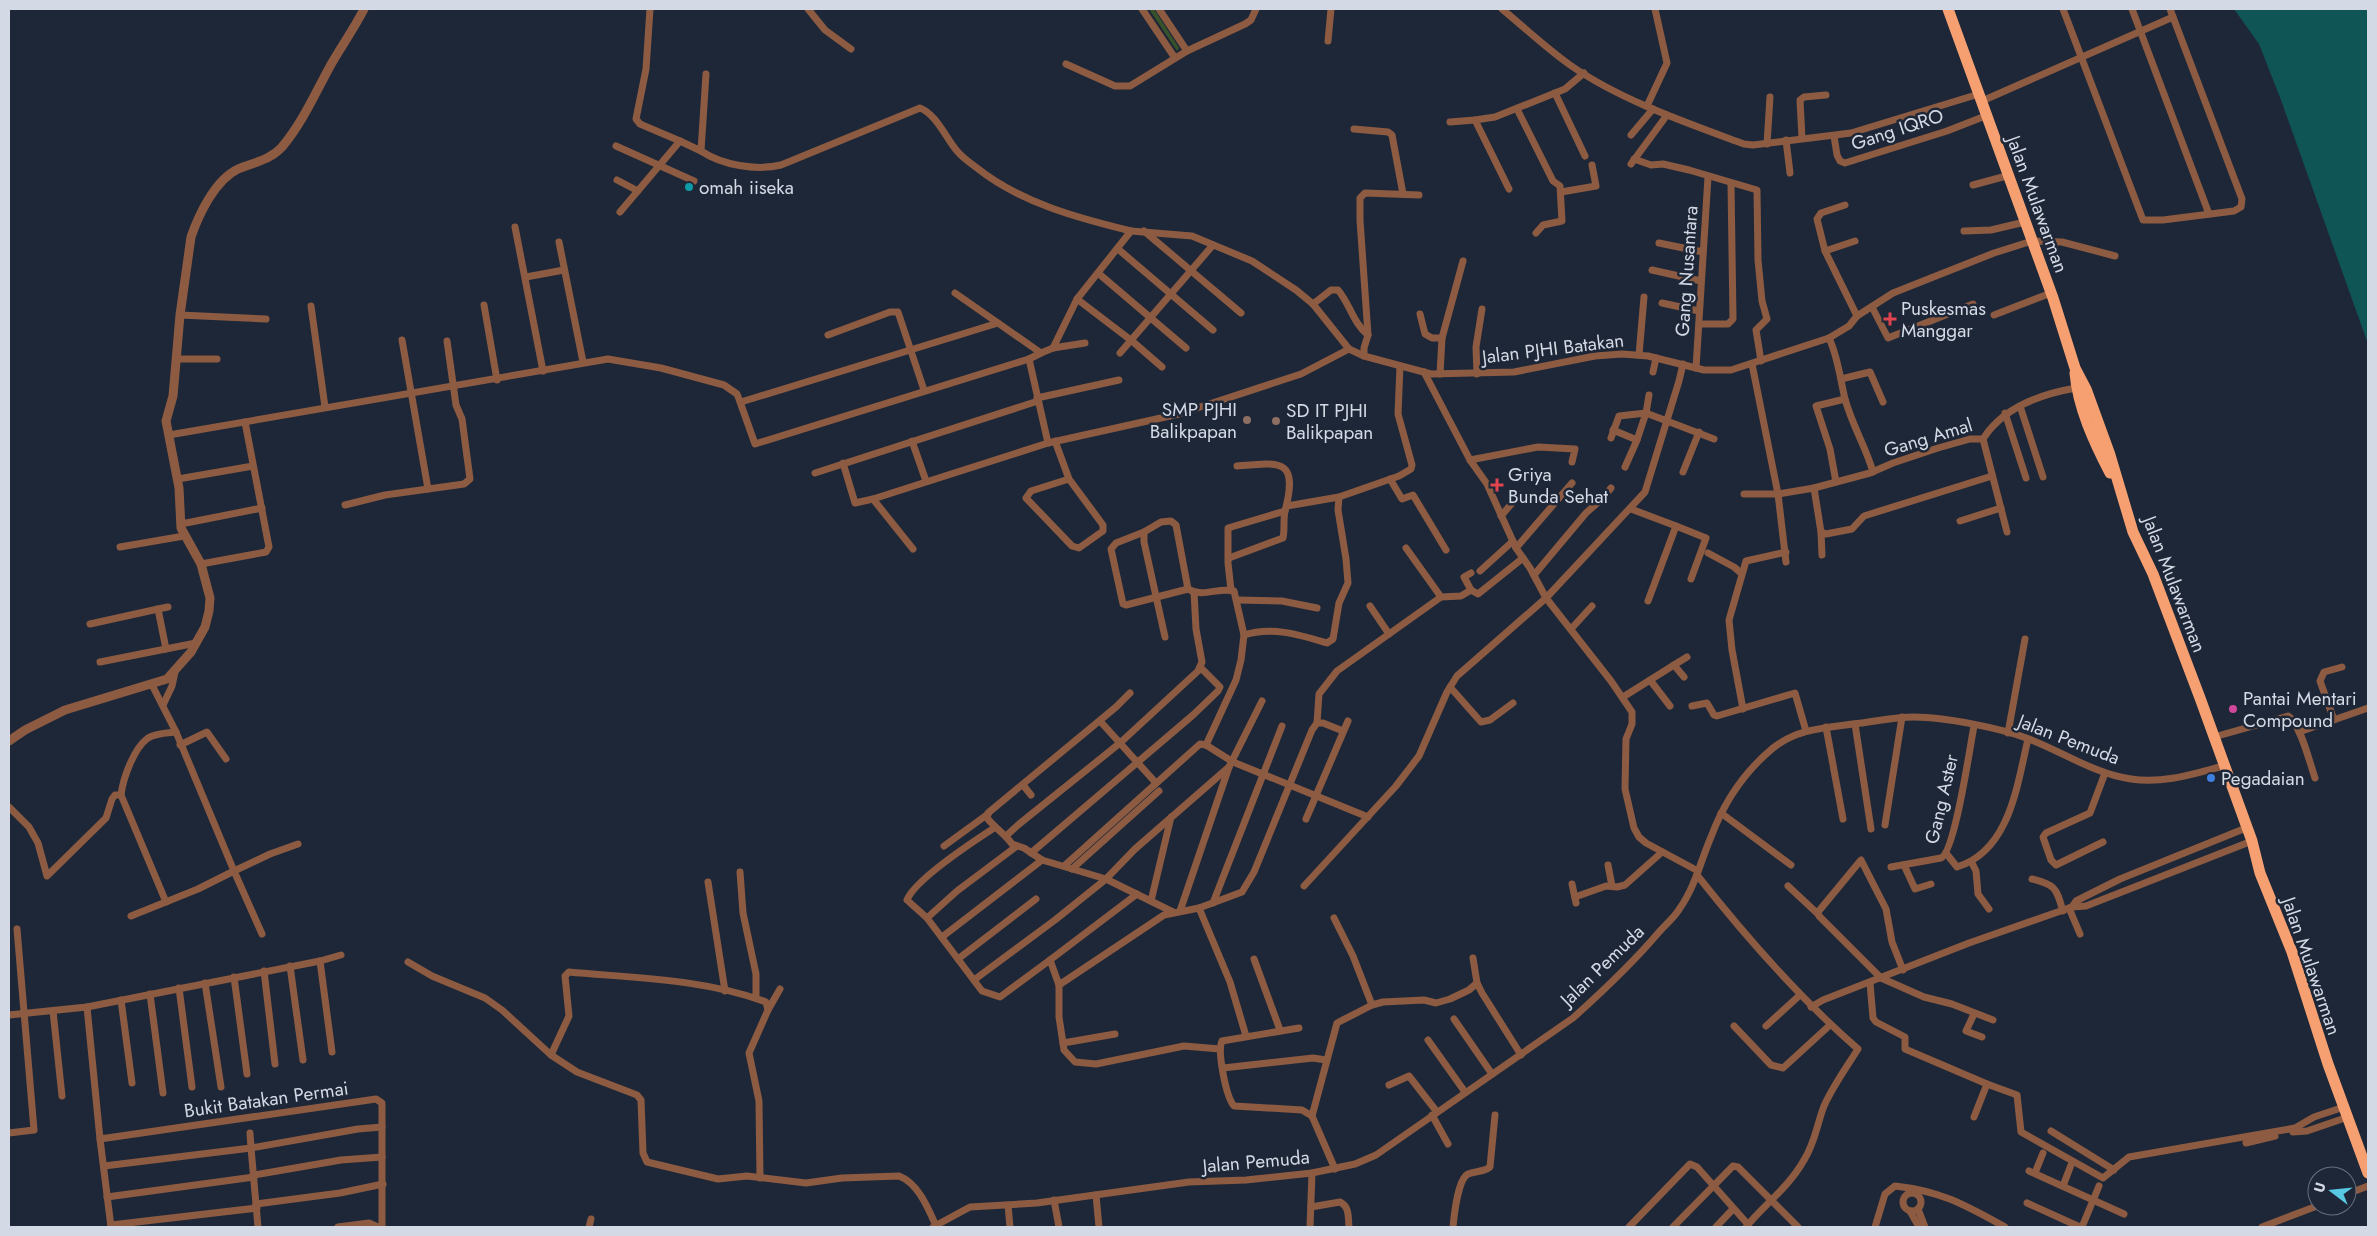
<svg xmlns="http://www.w3.org/2000/svg" width="2377" height="1236" font-family="Jost,sans-serif">
<style>
.green{fill:#38522b}
.water{fill:#105556}
.lines{fill:none;stroke-linecap:round;stroke-linejoin:round}
.minor{stroke:#8c5b42;stroke-width:7}
.tertiary{stroke:#8c5b42;stroke-width:9}
.trunk{stroke:#f6a071;stroke-width:11}
.culture-dot{fill:#0f9aa8;stroke:#1e2737;stroke-width:2}
.health-dot{fill:#e0444e;stroke:#1e2737;stroke-width:2}
.education-dot{fill:#8d6e63;stroke:#1e2737;stroke-width:2}
.hotel-dot{fill:#d1479c;stroke:#1e2737;stroke-width:2}
.shop-dot{fill:#3f7fe0;stroke:#1e2737;stroke-width:2}
.labels{text-anchor:middle;stroke-width:5;stroke-linejoin:round;paint-order:stroke}
.street-label{font-size:19px;fill:#d4dae5;stroke:#1e2737}
.poi-label{font-size:19px;fill:#d4dae5;stroke:#1e2737;text-anchor:start}
</style>
<rect width="100%" height="100%" fill="#1e2737"/>
<polygon class="green" points="1149,9 1154,9 1179,48 1177,51"/>
<polygon class="water" points="2234,9 2368,9 2368,344 2281,100 2259,44"/>
<g class="lines">
<g class="minor">
<polyline points="650,9 646,69 636,119 640,124 680,141"/>
<polyline points="808,9 825,30 851,49"/>
<polyline points="1142,9 1175,58"/>
<polyline points="1159,9 1187,51"/>
<path d="M 1502,9 C 1525,28 1546,48 1570,65 C 1620,100 1687,123 1744,144 L 1753,145 L 1851,133 L 1979,94"/>
<polyline points="2132,9 2209,214"/>
<polyline points="2170,9 2173,17"/>
<polyline points="1328,41 1331,9"/>
<polyline points="1066,64 1115,86 1130,86 1187,51 1245,24 1251,20 1256,9"/>
<path d="M 706,74 L 701,151 C 722,165 756,171 781,165 L 920,108 C 936,114 946,138 957,151 C 962,157 970,163 977,168 C 1021,203 1078,218 1131,231"/>
<polyline points="1555,93 1585,156"/>
<polyline points="1982,101 2173,17 2242,199 2241,207 2234,211 2163,220 2143,220 2063,9"/>
<polyline points="1647,106 1667,63 1655,9"/>
<polyline points="1517,109 1553,181 1560,186 1562,221 1543,225 1536,233"/>
<polyline points="1450,122 1475,120"/>
<polyline points="1354,129 1388,132 1392,135 1403,194"/>
<polyline points="1631,135 1653,109"/>
<polyline points="1834,136 1837,155 1840,161 1845,163 1947,131 1988,115"/>
<polyline points="1802,138 1800,100 1804,97 1826,95"/>
<polyline points="1786,140 1790,173"/>
<polyline points="1767,144 1770,97"/>
<polyline points="616,146 694,181"/>
<polyline points="1634,159 1651,165 1663,164 1689,170 1757,190 1758,260 1762,301 1767,319 1756,330 1761,361"/>
<polyline points="1631,164 1667,115"/>
<polyline points="617,180 638,191"/>
<polyline points="1973,185 2010,175"/>
<polyline points="1509,189 1475,120 1495,117 1565,89 1584,73"/>
<polyline points="1561,192 1596,186 1592,165"/>
<polyline points="1845,205 1821,213 1817,219 1825,251 1857,316"/>
<polyline points="620,212 680,141 701,151"/>
<polyline points="515,227 543,371"/>
<polyline points="1144,231 1241,313"/>
<polyline points="1964,231 1991,230 2025,222"/>
<polyline points="559,242 583,362"/>
<polyline points="1659,243 1703,252"/>
<polyline points="1118,249 1213,330"/>
<polyline points="1825,251 1855,241"/>
<polyline points="1652,270 1701,281"/>
<polyline points="1098,273 1186,348"/>
<polyline points="526,277 564,270"/>
<polyline points="955,293 1041,353 1053,348 1077,299 1131,231 1192,236 1252,261 1296,290 1313,304 1349,349 1364,356 1431,374 1514,372 1595,356 1622,354 1648,356 1704,370 1731,370 1829,338 1849,326 1857,316 1893,293 1994,253 2032,241 2062,242 2115,256"/>
<polyline points="1077,299 1132,341 1162,367"/>
<polyline points="1662,303 1699,311"/>
<path d="M 1313,304 L 1331,290 L 1338,290 C 1350,304 1353,323 1368,335"/>
<polyline points="484,305 497,380"/>
<polyline points="311,306 325,407"/>
<polyline points="1872,307 1888,338 1973,304"/>
<polyline points="1420,314 1425,334 1432,338 1442,338"/>
<polyline points="180,315 266,319"/>
<polyline points="1994,315 2051,293"/>
<polyline points="1699,324 1728,324 1733,319 1731,183"/>
<polyline points="828,335 890,312 898,312 924,390"/>
<path d="M 1829,338 C 1838,357 1840,378 1845,399 C 1852,425 1866,447 1873,472"/>
<polyline points="402,340 428,489"/>
<polyline points="1053,348 1085,343"/>
<polyline points="1120,353 1213,245"/>
<polyline points="1639,355 1644,297"/>
<polyline points="1364,356 1364,348 1368,335 1360,220 1360,198 1365,193 1419,195"/>
<polyline points="177,359 217,359"/>
<polyline points="1029,359 1048,443"/>
<polyline points="1752,364 1778,494 1786,562"/>
<polyline points="1696,368 1708,177"/>
<polyline points="1424,372 1470,460 1487,484 1516,548 1530,568 1546,598 1611,681 1632,712 1632,724 1626,739 1625,789 1634,828 1639,837 1646,843 1698,871"/>
<polyline points="1653,372 1656,358"/>
<polyline points="1440,374 1442,338 1463,261"/>
<polyline points="1477,374 1476,347 1482,309"/>
<polyline points="1841,379 1870,372 1883,402"/>
<polyline points="1037,398 1119,380"/>
<polyline points="741,402 998,323"/>
<polyline points="2020,406 2043,477"/>
<polyline points="2005,413 2026,478"/>
<polyline points="1613,430 1637,440 1646,413 1714,439"/>
<polyline points="169,435 608,359 661,368 724,385 737,394 739,399 755,444 1029,359 1041,353"/>
<polyline points="1611,438 1619,416 1646,413 1649,395"/>
<path d="M 1983,439 C 2003,407 2041,394 2076,388"/>
<polyline points="1983,439 2007,532"/>
<polyline points="912,441 926,481"/>
<polyline points="1055,441 1069,479 1103,525 1103,531 1079,548 1072,546 1026,498 1031,491 1069,479"/>
<polyline points="1470,460 1538,447 1575,449 1572,462"/>
<polyline points="843,463 855,503 873,499"/>
<polyline points="1625,467 1637,440"/>
<polyline points="1683,472 1699,432"/>
<polyline points="815,473 1038,401"/>
<polyline points="178,479 253,466"/>
<polyline points="1390,479 1402,499 1413,495 1446,550"/>
<polyline points="1836,482 1830,449 1816,406 1845,399"/>
<polyline points="1814,488 1821,532 1826,534 1852,529 1864,516 1992,476"/>
<polyline points="1744,494 1778,494 1814,488 1870,473 1893,463 1938,448 1970,439 1983,439"/>
<polyline points="345,505 385,495 464,484 470,479 462,419 456,405 447,341"/>
<polyline points="1287,506 1339,497"/>
<polyline points="1631,509 1676,526 1648,601"/>
<polyline points="1501,516 1519,495"/>
<polyline points="1960,521 2001,508"/>
<polyline points="181,524 262,508"/>
<polyline points="1676,526 1706,538 1691,579"/>
<polyline points="1144,532 1116,543 1111,549 1123,604 1126,605 1188,589"/>
<polyline points="1821,532 1822,555"/>
<polyline points="120,547 184,536"/>
<polyline points="1406,548 1441,597"/>
<polyline points="1516,548 1572,483"/>
<polyline points="913,549 873,499 1048,443 1179,414 1301,374 1349,349"/>
<polyline points="1708,553 1734,567 1741,573"/>
<path d="M 1229,558 L 1283,538 C 1285,529 1283,520 1285,511 C 1299,458 1280,462 1237,466"/>
<polyline points="201,564 266,552 269,547 245,422"/>
<polyline points="1480,571 1513,541"/>
<polyline points="1471,573 1464,577 1471,590"/>
<polyline points="1534,575 1586,513 1603,498 1611,488"/>
<path d="M 1188,589 C 1203,598 1218,587 1234,591 L 1244,635 L 1241,660 L 1236,680 L 1206,745"/>
<polyline points="1231,590 1228,563 1228,528 1285,511"/>
<polyline points="1237,600 1282,601 1317,608"/>
<polyline points="1370,606 1389,634"/>
<polyline points="90,624 158,609"/>
<polyline points="1571,629 1592,606"/>
<path d="M 1244,635 C 1272,626 1300,635 1327,643 L 1333,639 L 1339,603 L 1348,583 L 1346,559 L 1338,510 L 1339,497 L 1399,476 L 1411,469 L 1412,465 L 1398,414 L 1400,366"/>
<polyline points="1165,637 1144,542 1144,532 1161,522 1171,521 1176,525 1188,589"/>
<polyline points="166,649 158,609 168,607"/>
<polyline points="100,662 196,643"/>
<polyline points="1674,665 1687,657"/>
<polyline points="1650,680 1670,706"/>
<polyline points="1450,687 1481,722 1490,720 1513,703"/>
<path d="M 1130,693 L 1116,707 L 988,813 L 987,818 C 995,828 1005,834 1012,844 L 1024,848 L 1042,860 L 1106,879 L 1173,912"/>
<polyline points="1623,697 1674,665 1684,677"/>
<polyline points="163,705 172,686 175,672"/>
<polyline points="1692,706 1707,703 1714,715 1717,716 1795,693 1806,731"/>
<polyline points="1743,709 1732,650 1729,620 1746,561 1786,552"/>
<polyline points="2334,720 2320,681 2324,672 2342,667"/>
<polyline points="1100,721 1156,783"/>
<polyline points="1317,723 1319,694 1337,671 1441,597 1461,596 1471,590 1478,594 1523,558"/>
<polyline points="1317,723 1323,723 1343,731"/>
<polyline points="1855,724 1871,829"/>
<polyline points="1826,727 1843,819"/>
<polyline points="2299,732 2368,708"/>
<polyline points="2008,733 2025,639"/>
<path d="M 2214,737 L 2288,716 C 2300,722 2310,764 2315,778"/>
<polyline points="180,745 207,732 226,759"/>
<polyline points="1206,745 1233,762 1368,817"/>
<polyline points="1023,785 1031,795"/>
<polyline points="9,807 29,827 38,843 47,876 106,818 112,799 115,795 121,795"/>
<polyline points="1721,813 1791,865"/>
<polyline points="1306,819 1348,721"/>
<polyline points="1885,825 1902,717"/>
<path d="M 994,828 C 974,841 915,879 907,900 L 927,918 L 982,991 L 1000,997 L 1050,960 L 1059,985 L 1164,915 L 1199,908 L 1242,892 L 1254,872 L 1312,730 L 1317,723"/>
<polyline points="1006,836 1018,825 1120,743 1198,671 1202,662 1196,629 1194,592"/>
<polyline points="2103,842 2056,865 2051,860 2043,837 2046,833 2090,813 2105,773"/>
<polyline points="944,846 988,814"/>
<polyline points="1031,853 1193,715 1218,691 1220,687 1200,667"/>
<path d="M 1946,853 L 1957,867 C 2010,851 2017,785 2028,739"/>
<polyline points="1972,863 1976,871 1978,894 1989,909"/>
<polyline points="1608,865 1612,886"/>
<polyline points="1904,865 1915,889 1931,884"/>
<polyline points="1064,866 1200,744 1206,745"/>
<path d="M 1891,867 L 1941,858 C 1955,852 1970,746 1974,726"/>
<polyline points="1072,869 1159,791"/>
<polyline points="740,872 743,913 756,974 756,998"/>
<path d="M 1697,875 C 1746,937 1798,997 1858,1049 C 1846,1068 1833,1086 1824,1106 C 1817,1124 1815,1143 1804,1160 C 1789,1187 1765,1204 1746,1227"/>
<path d="M 2032,879 C 2056,885 2056,888 2063,911"/>
<polyline points="708,882 725,991"/>
<polyline points="1572,884 1576,903"/>
<polyline points="1304,886 1396,786 1419,756 1447,692 1457,676 1546,598 1645,492 1679,381 1683,364"/>
<polyline points="1788,886 1818,914"/>
<polyline points="1575,897 1606,886 1617,887 1625,885 1662,852"/>
<polyline points="1151,901 1171,817"/>
<path d="M 166,902 L 121,795 C 123,778 134,748 148,738 C 156,733 167,733 176,732"/>
<polyline points="1213,903 1282,726"/>
<polyline points="2072,907 2076,901 2120,879 2246,828"/>
<polyline points="1199,908 1230,982 1246,1036"/>
<polyline points="2069,908 2080,934"/>
<polyline points="1180,911 1229,767 1262,701"/>
<polyline points="131,916 198,889 234,871 176,732 152,685"/>
<polyline points="927,918 957,891 1017,846"/>
<polyline points="1334,918 1353,956 1372,1005"/>
<polyline points="262,934 234,871 270,854 298,844"/>
<polyline points="942,937 1042,860"/>
<polyline points="1473,958 1477,983 1482,993 1521,1055"/>
<polyline points="958,959 1036,899"/>
<polyline points="1254,959 1280,1030"/>
<polyline points="1050,960 1137,894"/>
<polyline points="320,961 332,1052"/>
<path d="M 408,962 L 432,976 L 485,998 L 502,1010 L 551,1055 L 577,1072 L 637,1095 L 641,1100 L 643,1153 L 647,1162 L 718,1179 L 747,1176 L 806,1183 L 842,1178 L 899,1176 C 918,1183 928,1208 936,1226"/>
<polyline points="290,966 303,1060"/>
<polyline points="1903,970 1892,942 1886,909 1861,860 1818,912 1819,916 1881,978 1924,997 1952,1004 1993,1020"/>
<polyline points="264,971 275,1064"/>
<polyline points="234,977 247,1074"/>
<polyline points="974,980 1055,920 1106,879 1135,849 1229,767"/>
<polyline points="205,983 221,1087"/>
<polyline points="1870,983 1873,1018 1876,1022 1905,1037 1905,1049 1987,1084 1974,1117"/>
<polyline points="1059,985 1059,1017 1064,1050 1075,1062 1096,1064 1184,1046 1220,1049"/>
<polyline points="179,988 192,1087"/>
<polyline points="150,994 163,1093"/>
<polyline points="121,1000 132,1083"/>
<polyline points="87,1007 320,961 341,955"/>
<polyline points="1811,1007 1823,1000 1969,943 2072,907 2086,906 2252,841"/>
<polyline points="768,1010 780,989"/>
<polyline points="53,1011 62,1096"/>
<polyline points="1974,1014 1966,1031 1982,1037"/>
<polyline points="9,1015 87,1007 100,1139 111,1227"/>
<polyline points="1454,1019 1492,1074"/>
<polyline points="1734,1026 1771,1065 1783,1068 1830,1025"/>
<polyline points="1766,1026 1800,995"/>
<path d="M 1299,1028 L 1222,1041 C 1217,1051 1226,1097 1234,1106 L 1302,1110 L 1312,1116"/>
<polyline points="1428,1040 1465,1092"/>
<polyline points="1063,1043 1115,1034"/>
<path d="M 551,1055 L 569,1016 L 565,976 L 569,972 C 634,978 705,979 766,1002 L 768,1010 L 749,1053 L 759,1101 L 760,1178"/>
<polyline points="1223,1068 1313,1058 1326,1060"/>
<polyline points="1987,1084 2017,1095 2021,1132 2103,1178 2129,1157 2295,1128 2314,1117 2344,1107"/>
<polyline points="1389,1085 1409,1076 1437,1112"/>
<polyline points="1432,1115 1448,1144"/>
<polyline points="2051,1131 2114,1170"/>
<polyline points="2293,1132 2307,1131 2348,1117"/>
<polyline points="9,1133 34,1130 17,929"/>
<polyline points="250,1133 251,1148 358,1129 382,1127"/>
<polyline points="100,1139 376,1099 382,1103 382,1227"/>
<polyline points="2246,1143 2275,1136"/>
<polyline points="104,1166 251,1148 258,1227"/>
<polyline points="1335,1169 1312,1116 1337,1023 1372,1005 1383,1002 1424,1000 1436,1003 1450,999 1469,990 1477,983"/>
<polyline points="2029,1171 2124,1214"/>
<polyline points="2035,1173 2043,1153"/>
<polyline points="254,1175 341,1160 382,1157"/>
<polyline points="2063,1186 2071,1165"/>
<circle cx="1912" cy="1202" r="9"/>
<polyline points="2347,1194 2368,1186"/>
<polyline points="1096,1195 1099,1227"/>
<polyline points="107,1197 254,1177"/>
<polyline points="1054,1200 1059,1227"/>
<polyline points="2027,1203 2080,1227"/>
<polyline points="256,1204 340,1193 383,1184"/>
<polyline points="1008,1205 1010,1227"/>
<path d="M 1311,1207 L 1340,1202 C 1350,1207 1348,1218 1349,1227"/>
<polyline points="1918,1209 1925,1227"/>
<polyline points="1910,1211 1919,1227"/>
<polyline points="111,1225 257,1208"/>
<polyline points="338,1227 369,1223 378,1227"/>
<polyline points="589,1227 591,1219"/>
<path d="M 933,1227 L 970,1207 L 1037,1203 L 1189,1182 L 1246,1180 L 1312,1173 L 1355,1164 L 1376,1155 L 1573,1018 C 1603,991 1633,963 1659,932 C 1666,924 1675,917 1680,908 C 1695,887 1701,860 1711,837 C 1724,802 1744,772 1773,748 C 1797,729 1824,728 1853,724 C 1873,722 1893,717 1914,717 C 1944,717 2001,728 2029,739 C 2063,752 2095,774 2131,779 C 2163,784 2193,774 2223,766"/>
<polyline points="1310,1227 1312,1173"/>
<path d="M 1453,1227 C 1454,1216 1458,1179 1468,1174 C 1475,1171 1484,1172 1490,1167 L 1495,1115"/>
<polyline points="1629,1227 1690,1164 1697,1167 1745,1221"/>
<polyline points="1673,1227 1733,1166 1738,1167 1798,1227"/>
<polyline points="1716,1227 1733,1209"/>
<path d="M 1875,1227 L 1885,1194 L 1895,1186 C 1941,1191 1965,1205 2005,1227"/>
<polyline points="2082,1227 2099,1186"/>
<polyline points="2262,1227 2317,1206"/>
</g>
<path class="tertiary" d="M 9,741 L 25,730 L 65,710 L 167,679 L 191,652 L 205,627 L 209,611 L 210,598 L 201,564 L 181,528 L 179,488 L 166,421 L 173,396 L 180,315 L 191,237 C 199,214 215,180 238,169 C 254,162 269,161 282,147 C 302,123 314,96 329,68 C 340,48 354,29 364,9"/>
<g class="trunk">
<polyline points="1948,9 2053,298 2075,368 2086,389 2110,455 2133,532 2153,574 2200,698 2252,841 2260,873 2292,952 2328,1064 2368,1173"/>
<path d="M 2075,373 C 2078,408 2094,442 2110,473"/>
</g>
</g>
<circle class="culture-dot" cx="689" cy="187" r="5"/>
<g class="health-dot">
<path d="M1887.5 311.5h5v5h5v5h-5v5h-5v-5h-5v-5h5z"/>
<path d="M1494.5 477.5h5v5h5v5h-5v5h-5v-5h-5v-5h5z"/>
</g>
<g class="education-dot">
<circle cx="1247" cy="420" r="5"/>
<circle cx="1276" cy="421" r="5"/>
</g>
<circle class="hotel-dot" cx="2233" cy="709" r="5"/>
<circle class="shop-dot" cx="2211" cy="778" r="5"/>
<g class="labels">
<g class="street-label">
<text transform="translate(1897 129) rotate(-18)" y="7">Gang IQRO</text>
<text transform="translate(2038 204) rotate(70)" y="7">Jalan Mulawarman</text>
<text transform="translate(1686 271) rotate(-86)" y="7">Gang Nusantara</text>
<text transform="translate(1553 348) rotate(-7)" y="7">Jalan PJHI Batakan</text>
<text transform="translate(1928 437) rotate(-17)" y="7">Gang Amal</text>
<text transform="translate(2175 584) rotate(69)" y="7">Jalan Mulawarman</text>
<text transform="translate(2069 739) rotate(21)" y="7">Jalan Pemuda</text>
<text transform="translate(1941 799) rotate(-77)" y="7">Gang Aster</text>
<text transform="translate(1602 965) rotate(-44)" y="7">Jalan Pemuda</text>
<text transform="translate(2312 966) rotate(71)" y="7">Jalan Mulawarman</text>
<text transform="translate(266 1099) rotate(-8)" y="7">Bukit Batakan Permai</text>
<text transform="translate(1256 1161) rotate(-5)" y="7">Jalan Pemuda</text>
</g>
<g class="poi-label">
<text x="699" y="194">omah iiseka</text>
<text x="1901" y="315">Puskesmas<tspan x="1901" dy="22">Manggar</tspan></text>
<text x="1237" y="416" text-anchor="end">SMP PJHI<tspan x="1237" dy="22">Balikpapan</tspan></text>
<text x="1286" y="417">SD IT PJHI<tspan x="1286" dy="22">Balikpapan</tspan></text>
<text x="1508" y="481">Griya<tspan x="1508" dy="22">Bunda Sehat</tspan></text>
<text x="2243" y="705">Pantai Mentari<tspan x="2243" dy="22">Compound</tspan></text>
<text x="2221" y="785">Pegadaian</text>
</g>
</g>
<rect width="2377" height="1236" fill="none" stroke="#d4dae5" stroke-width="20"/>
<g transform="translate(2332 1191) rotate(286)"><circle r="24" fill="#1e2737" stroke="#676f7d"/>
<path d="M0-4L9 19L0 12L-9 19Z" fill="#58c9e3"/>
<text y="-8" font-size="14" font-weight="bold" text-anchor="middle" fill="#d4dae5">U</text>
</g>
</svg>
